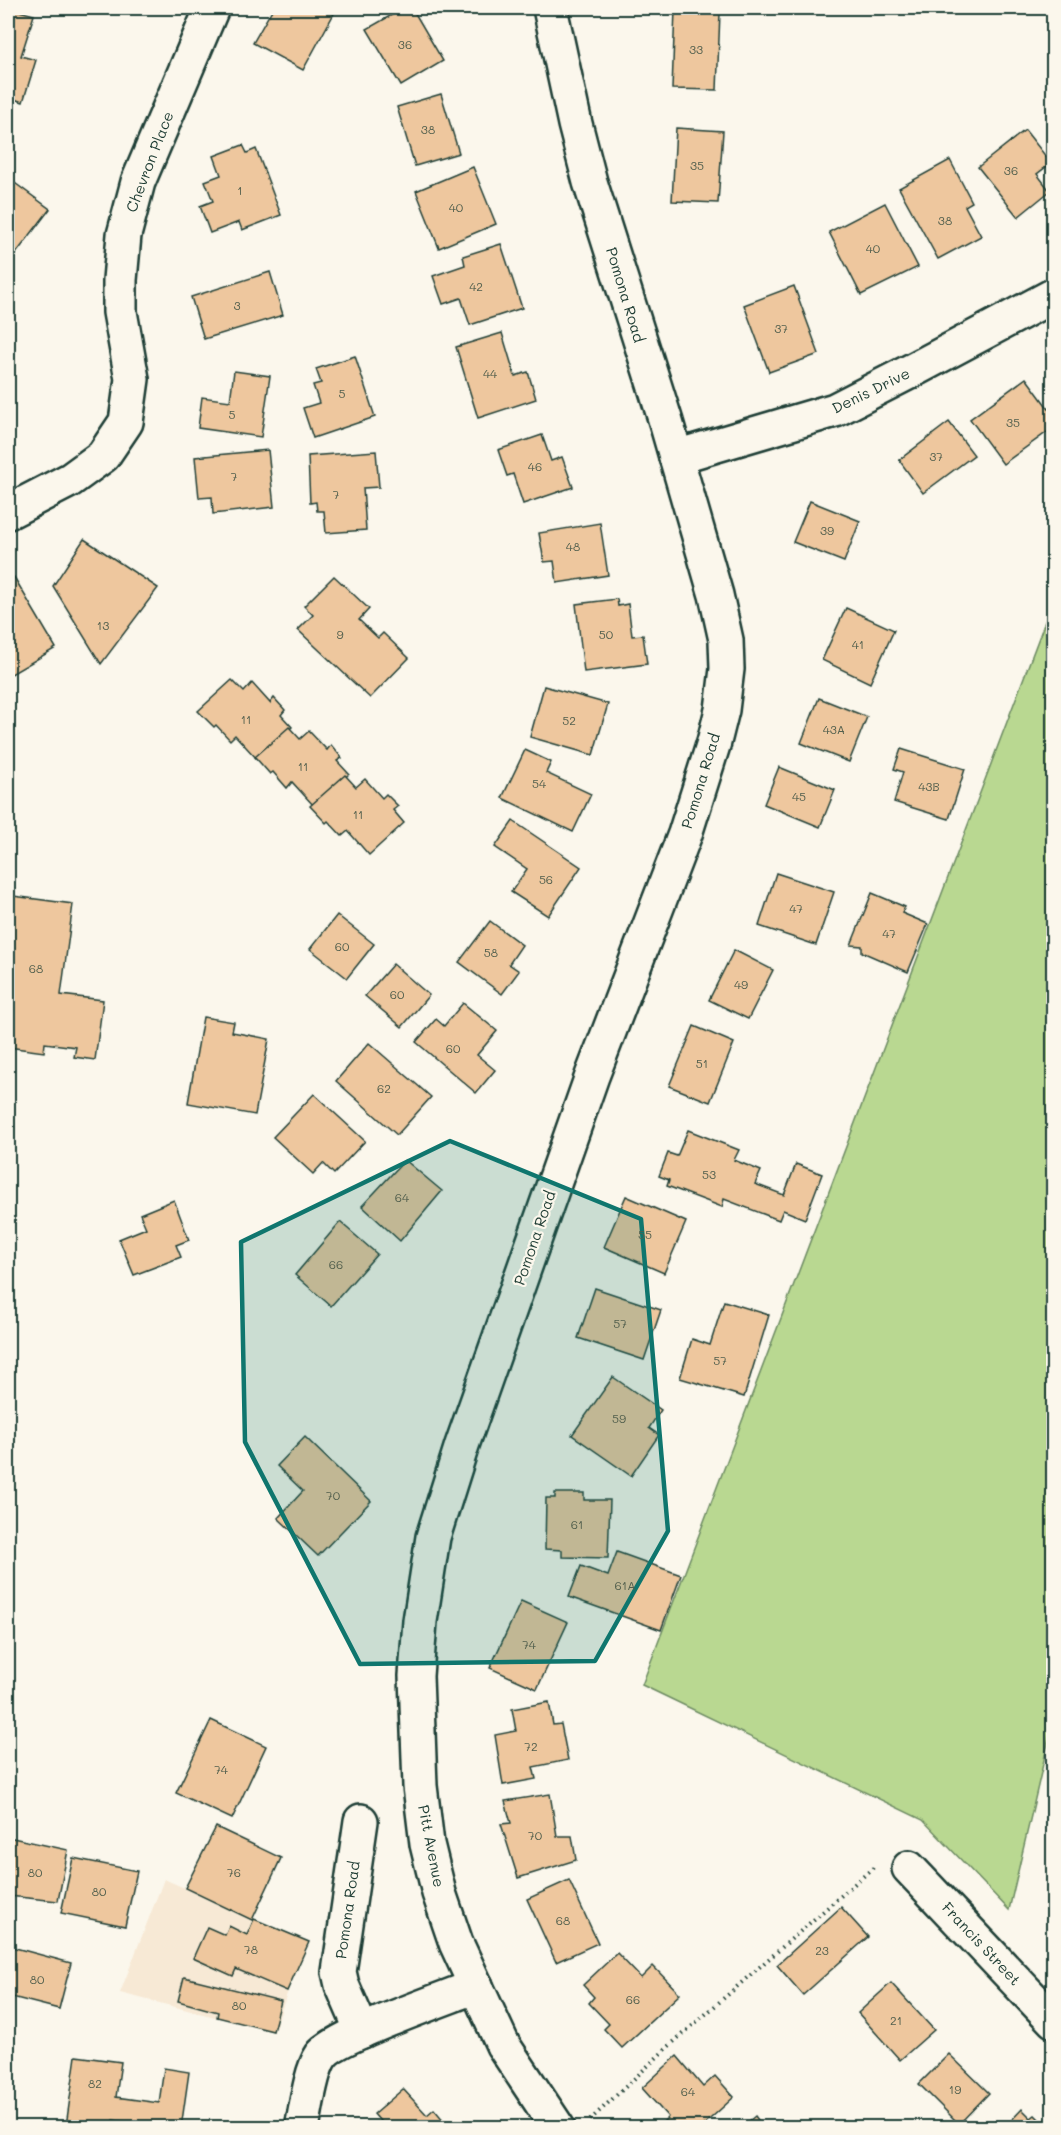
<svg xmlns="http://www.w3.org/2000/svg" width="1061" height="2135" font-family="Mali,sans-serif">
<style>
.built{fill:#f7e9d5}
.green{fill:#b9d891;stroke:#6c8a62;stroke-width:1.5}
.building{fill:#eec79e;stroke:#1f3d34;stroke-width:1.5}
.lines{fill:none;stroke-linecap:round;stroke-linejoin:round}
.minor-casing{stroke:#1f3d34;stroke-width:38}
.tertiary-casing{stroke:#1f3d34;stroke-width:38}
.path{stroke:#1f3d34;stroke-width:4;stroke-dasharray:1.5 4.5;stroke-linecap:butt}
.minor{stroke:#fbf7ec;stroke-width:33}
.tertiary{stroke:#fbf7ec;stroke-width:33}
.marked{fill:#0f766e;fill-opacity:0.2;stroke:#0f766e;stroke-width:4.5;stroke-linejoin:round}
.labels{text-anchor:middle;stroke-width:4.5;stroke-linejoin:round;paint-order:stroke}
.number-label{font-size:12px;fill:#53604e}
.street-label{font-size:15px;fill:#1f3d34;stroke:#fbf7ec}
</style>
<rect width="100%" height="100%" fill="#fbf7ec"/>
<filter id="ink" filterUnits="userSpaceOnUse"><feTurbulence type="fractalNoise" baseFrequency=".0167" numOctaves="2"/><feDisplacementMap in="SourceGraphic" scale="12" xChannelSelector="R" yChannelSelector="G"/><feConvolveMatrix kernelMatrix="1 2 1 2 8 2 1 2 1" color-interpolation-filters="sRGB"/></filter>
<g filter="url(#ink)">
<polygon class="built" points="164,1879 305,1941 274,2032 120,1993"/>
<polygon class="green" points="1053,610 1054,1717 1009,1910 923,1820 642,1685 1049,611"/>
<g class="building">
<polygon points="8,8 34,15 21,56 36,60 23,102 8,97"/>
<polygon points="273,8 337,8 303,70 253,43"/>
<polygon points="404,8 412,8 443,61 401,86 367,29"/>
<polygon points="675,10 720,12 717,90 672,89"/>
<polygon points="441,94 459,153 415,166 397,107"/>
<polygon points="676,128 723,131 718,203 672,201"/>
<polygon points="1025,130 1051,163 1037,174 1050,191 1018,217 978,167"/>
<polygon points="243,145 247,153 256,149 281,215 242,230 239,222 210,233 200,206 213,201 205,181 221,175 214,156"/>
<polygon points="950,160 972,202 965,206 981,236 938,259 899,188"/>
<polygon points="473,167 496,224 439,248 416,191"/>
<polygon points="8,178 50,209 11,260 8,257"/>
<polygon points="885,203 918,267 861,295 829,232"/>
<polygon points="501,244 522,308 470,325 461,298 443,304 433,276 465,265 463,256"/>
<polygon points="270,272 283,315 204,339 191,297"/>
<polygon points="794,286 819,354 769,372 744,305"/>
<polygon points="502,333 515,376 528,372 536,399 478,418 456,347"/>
<polygon points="355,356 375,417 313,438 303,408 319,403 313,385 321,383 316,369"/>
<polygon points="234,371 270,376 261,437 198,428 202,397 230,401"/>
<polygon points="1026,378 1054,416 1054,427 1003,464 970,419"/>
<polygon points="949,422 974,455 923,493 899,460"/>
<polygon points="542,435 551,461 562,457 573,487 523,504 513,474 507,476 498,450"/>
<polygon points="268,450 274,507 213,514 212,497 199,498 195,457"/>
<polygon points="376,451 379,487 363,488 366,530 326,533 324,511 317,511 316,502 310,503 308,456"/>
<polygon points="810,501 860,521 844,562 793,542"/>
<polygon points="600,523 608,575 557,583 554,561 544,562 539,533"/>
<polygon points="84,539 158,588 101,664 53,586"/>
<polygon points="334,576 369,609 359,620 378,638 383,633 409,658 370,698 298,630 313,615 304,606"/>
<polygon points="14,577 56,648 8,676 8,581"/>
<polygon points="617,599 618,606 628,604 632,636 643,635 647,664 584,672 576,604"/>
<polygon points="846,608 894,630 870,683 822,660"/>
<polygon points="232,680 244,692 252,683 270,703 274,698 285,710 281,715 292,727 257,759 235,735 230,740 216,725 214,727 198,711"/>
<polygon points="544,686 608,704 593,755 530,737"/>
<polygon points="819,698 867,717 849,762 801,743"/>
<polygon points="289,727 300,739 309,731 327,750 331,745 342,758 337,761 349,774 314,806 292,782 287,788 273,772 270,774 255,757"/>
<polygon points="901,749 965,769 949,819 894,802 903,772 894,769"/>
<polygon points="525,750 551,762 546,773 591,794 573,832 502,798"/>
<polygon points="779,767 835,790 820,827 764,804"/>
<polygon points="345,775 356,787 365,779 382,798 386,794 398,806 393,810 404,823 369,855 348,831 342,836 328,821 326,823 310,806"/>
<polygon points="513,821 581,867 548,916 511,892 527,869 495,847"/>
<polygon points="776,873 834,892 816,945 759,926"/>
<polygon points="872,893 905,907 902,913 928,924 908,972 862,952 862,946 851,945"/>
<polygon points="13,896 73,904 61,995 103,1000 95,1060 74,1057 76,1047 45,1043 44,1052 8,1047 8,943"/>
<polygon points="337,915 374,944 347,978 310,949"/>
<polygon points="490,921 522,945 509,964 519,971 502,994 459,962"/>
<polygon points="734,950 773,970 748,1019 709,1000"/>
<polygon points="393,964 429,995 402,1027 365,996"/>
<polygon points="463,1003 497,1031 477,1055 495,1070 476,1093 416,1042 436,1019 444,1026"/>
<polygon points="203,1017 234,1022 232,1032 269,1039 255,1115 188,1103"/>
<polygon points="694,1026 734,1043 710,1102 669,1086"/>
<polygon points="369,1043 431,1097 397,1135 336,1081"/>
<polygon points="314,1094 365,1141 334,1174 323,1163 313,1174 273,1137"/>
<polygon points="688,1130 739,1150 734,1160 761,1171 755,1184 784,1195 796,1164 822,1174 805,1219 783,1210 779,1220 724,1199 722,1207 667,1186 669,1180 659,1176 668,1153 677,1156"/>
<polygon points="405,1160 442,1191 400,1241 362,1206"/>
<polygon points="626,1196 686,1222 664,1273 604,1247"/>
<polygon points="174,1200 189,1240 176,1245 181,1257 134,1275 119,1239 146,1228 140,1214"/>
<polygon points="340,1222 377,1254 331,1306 295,1275"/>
<polygon points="595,1288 661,1310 644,1360 578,1338"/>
<polygon points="724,1301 769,1315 744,1397 680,1378 692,1339 710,1345"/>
<polygon points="613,1377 661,1410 649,1428 659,1435 631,1476 572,1435"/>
<polygon points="305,1437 371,1501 318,1556 278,1518 303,1491 277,1466"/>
<polygon points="555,1493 584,1493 584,1500 610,1500 608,1558 562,1557 562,1550 545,1549 546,1498 555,1498"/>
<polygon points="617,1552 681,1575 661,1630 569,1597 581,1566 608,1576"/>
<polygon points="521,1601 568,1622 537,1689 490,1668"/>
<polygon points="549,1702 553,1725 561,1724 568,1760 533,1767 536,1779 503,1785 495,1735 516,1731 512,1709"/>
<polygon points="211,1720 266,1746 232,1819 176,1793"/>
<polygon points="550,1794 557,1836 572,1836 576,1860 518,1878 501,1824 511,1823 505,1801"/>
<polygon points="216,1827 281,1858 252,1920 185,1888"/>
<polygon points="8,1837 68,1850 58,1901 8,1896"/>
<polygon points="73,1858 137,1871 125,1926 61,1913"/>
<polygon points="569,1880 598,1943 556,1962 527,1899"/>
<polygon points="841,1907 868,1937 803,1995 777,1965"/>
<polygon points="254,1919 309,1942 287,1991 236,1969 233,1976 193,1958 207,1927 225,1935 229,1926 247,1935"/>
<polygon points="8,1946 71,1963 59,2009 8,1996"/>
<polygon points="617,1953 641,1978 653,1966 680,1994 622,2048 604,2029 609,2024 589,2003 594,1997 583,1985"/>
<polygon points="184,1977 281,2001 273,2031 217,2017 218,2012 178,2001"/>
<polygon points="891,1983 934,2030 900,2060 858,2013"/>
<polygon points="949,2054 989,2093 959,2124 919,2084"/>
<polygon points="76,2056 121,2062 116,2097 159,2103 164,2068 189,2072 181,2128 141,2128 141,2124 113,2120 112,2128 66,2126"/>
<polygon points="677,2056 703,2087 715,2076 734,2097 700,2128 661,2128 662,2123 668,2117 642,2088"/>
<polygon points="403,2089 427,2115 434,2109 450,2128 386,2128 374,2114"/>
<polygon points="1022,2109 1031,2118 1035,2115 1048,2128 1004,2128"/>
<polygon points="755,2116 764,2128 741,2128"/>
</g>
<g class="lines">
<defs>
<g id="minor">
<polyline points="676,457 835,410 915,369 1054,295"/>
<polyline points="8,512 70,480 103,456 126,422 132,379 120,312 120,280 124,235 138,182 212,8"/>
<polyline points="361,1821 339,1972 342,1985 362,2031"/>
<polyline points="909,1868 1054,2021"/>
<path d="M 302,2128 C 306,2109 311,2070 321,2056 C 333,2037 449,1997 476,1986"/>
</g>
<polyline id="tertiary" points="550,8 575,124 590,182 666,422 716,595 726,640 727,669 722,710 714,742 685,834 592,1076 462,1445 433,1537 420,1621 416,1676 420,1786 427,1844 439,1893 456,1943 503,2045 558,2128"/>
</defs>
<use href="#minor" class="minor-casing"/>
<use href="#tertiary" class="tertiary-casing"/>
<polyline class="path" points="590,2120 668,2047 875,1866"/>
<use href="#minor" class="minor"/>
<use href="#tertiary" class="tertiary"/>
</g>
</g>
<path class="marked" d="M 450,1141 L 641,1219 L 668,1531 L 595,1661 L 360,1664 L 245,1442 L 241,1242 Z"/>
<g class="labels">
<g class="number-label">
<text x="405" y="49">36</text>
<text x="696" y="54">33</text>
<text x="428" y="134">38</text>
<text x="697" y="170">35</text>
<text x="1011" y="175">36</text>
<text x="240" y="195">1</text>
<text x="456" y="212">40</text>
<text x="945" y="225">38</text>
<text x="873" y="253">40</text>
<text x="476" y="291">42</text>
<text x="237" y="310">3</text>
<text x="781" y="333">37</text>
<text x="490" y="378">44</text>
<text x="342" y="398">5</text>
<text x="232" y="419">5</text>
<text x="1013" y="427">35</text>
<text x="936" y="461">37</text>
<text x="535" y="471">46</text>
<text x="234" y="481">7</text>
<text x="336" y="499">7</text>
<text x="827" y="535">39</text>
<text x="573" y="551">48</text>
<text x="103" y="630">13</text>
<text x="340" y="639">9</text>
<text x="606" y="639">50</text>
<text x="858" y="649">41</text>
<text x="246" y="724">11</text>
<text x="569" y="725">52</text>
<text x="834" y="734">43A</text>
<text x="303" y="771">11</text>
<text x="539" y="788">54</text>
<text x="929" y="791">43B</text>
<text x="799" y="801">45</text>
<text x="358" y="819">11</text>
<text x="546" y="884">56</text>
<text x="796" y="913">47</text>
<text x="889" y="938">47</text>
<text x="342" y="951">60</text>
<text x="491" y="957">58</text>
<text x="36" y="973">68</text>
<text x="741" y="989">49</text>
<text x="397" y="999">60</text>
<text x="453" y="1053">60</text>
<text x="702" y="1068">51</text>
<text x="384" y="1093">62</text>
<text x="709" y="1179">53</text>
<text x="402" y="1202">64</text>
<text x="645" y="1239">55</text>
<text x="336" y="1269">66</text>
<text x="620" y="1328">57</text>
<text x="720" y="1365">57</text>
<text x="619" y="1423">59</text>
<text x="333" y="1500">70</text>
<text x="577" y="1529">61</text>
<text x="625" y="1590">61A</text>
<text x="529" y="1649">74</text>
<text x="531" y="1751">72</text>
<text x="221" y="1774">74</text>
<text x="535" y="1840">70</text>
<text x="35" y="1877">80</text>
<text x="234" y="1877">76</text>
<text x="99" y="1896">80</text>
<text x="563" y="1925">68</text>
<text x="251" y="1954">78</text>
<text x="822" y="1955">23</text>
<text x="37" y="1984">80</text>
<text x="633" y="2004">66</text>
<text x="239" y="2010">80</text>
<text x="896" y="2025">21</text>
<text x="95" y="2088">82</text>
<text x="955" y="2094">19</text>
<text x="688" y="2096">64</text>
</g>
<g class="street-label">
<text transform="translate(150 162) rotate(-69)" y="5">Chevron Place</text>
<text transform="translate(625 295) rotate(73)" y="5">Pomona Road</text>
<text transform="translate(871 391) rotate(-26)" y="5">Denis Drive</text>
<text transform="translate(701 781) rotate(-73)" y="5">Pomona Road</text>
<text transform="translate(535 1238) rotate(-71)" y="5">Pomona Road</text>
<text transform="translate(431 1846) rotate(79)" y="5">Pitt Avenue</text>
<text transform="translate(348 1910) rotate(-82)" y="5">Pomona Road</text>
<text transform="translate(981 1944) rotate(47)" y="5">Francis Street</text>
</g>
</g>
<rect width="1061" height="2135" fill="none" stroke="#fbf7ec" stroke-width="30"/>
<rect x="15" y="15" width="1031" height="2105" fill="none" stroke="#1f3d34" stroke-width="2" filter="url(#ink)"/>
</svg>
